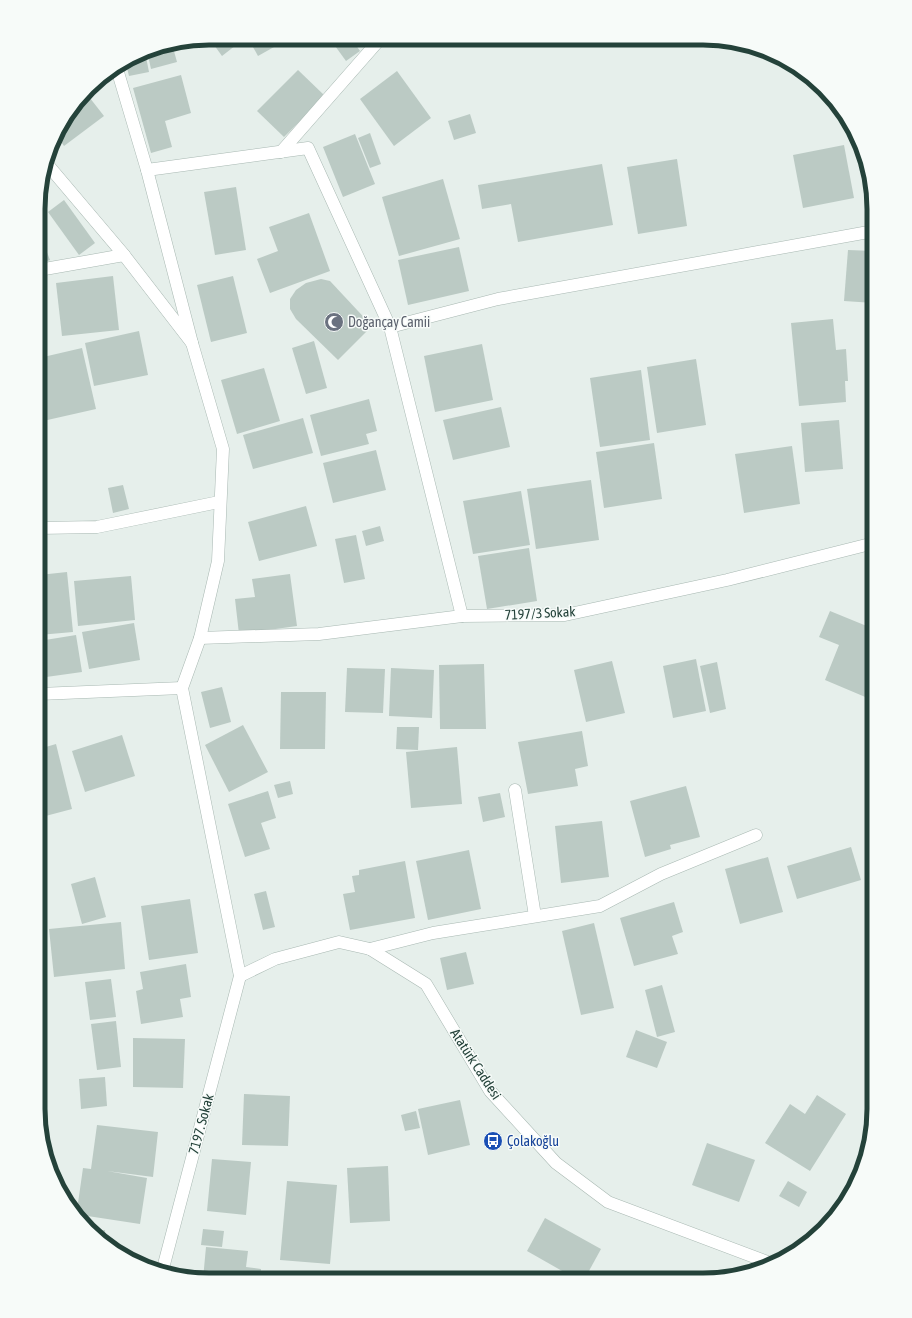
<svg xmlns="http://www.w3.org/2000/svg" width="912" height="1318" font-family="'Asap Condensed',sans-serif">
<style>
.building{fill:#bbcac4}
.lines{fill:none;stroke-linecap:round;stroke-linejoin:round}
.minor-casing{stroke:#a8b8b2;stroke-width:13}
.tertiary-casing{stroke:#a8b8b2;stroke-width:13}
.minor{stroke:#fff;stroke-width:12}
.tertiary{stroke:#fff;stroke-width:12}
.labels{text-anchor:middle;stroke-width:3;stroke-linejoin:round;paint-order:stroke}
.worship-label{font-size:14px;fill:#5b616d;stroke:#f7fbf9;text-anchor:start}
.street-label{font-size:14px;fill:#24423a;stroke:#f7fbf9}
.transit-label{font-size:14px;fill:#164399;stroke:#f7fbf9;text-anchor:start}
.rim{fill:none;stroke:#24423a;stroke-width:5}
</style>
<rect width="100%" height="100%" fill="#e6efeb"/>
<g class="building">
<polygon points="209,38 245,38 222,56"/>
<polygon points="248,38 290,38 258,56"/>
<polygon points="331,38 351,38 360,51 346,61 330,39"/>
<polygon points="172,44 177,62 151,69 147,51 154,47"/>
<polygon points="145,52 149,72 129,76 126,64"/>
<polygon points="298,70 325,96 284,137 257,111"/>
<polygon points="397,71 431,118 394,146 360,99"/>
<polygon points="181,75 191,113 165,121 172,147 151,153 133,88"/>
<polygon points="86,93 104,116 64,146 57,136 61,124"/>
<polygon points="470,114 476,133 454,140 448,121"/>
<polygon points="370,133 381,164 370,168 358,138"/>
<polygon points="355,134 375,184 343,197 323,147"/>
<polygon points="844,145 854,198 803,208 793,155"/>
<polygon points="677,159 687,226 638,234 627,167"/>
<polygon points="602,164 613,225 518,242 511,204 482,209 478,185"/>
<polygon points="443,179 460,239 399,256 382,197"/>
<polygon points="236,187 246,250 215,255 204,192"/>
<polygon points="64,200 95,243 79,255 48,212"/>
<polygon points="309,213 330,271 270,293 257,259 278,251 269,227"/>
<polygon points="39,232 50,260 39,264"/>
<polygon points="459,247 469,291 408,305 398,260"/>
<polygon points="848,250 874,251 874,303 844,301"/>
<polygon points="113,276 119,330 62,336 56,283"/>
<polygon points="233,276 247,333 211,342 197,285"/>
<polygon points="321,279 330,281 372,326 338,360 296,319 290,309 290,299 296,290 306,283"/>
<polygon points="833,319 836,350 846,349 848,381 845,381 846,402 799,406 791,323"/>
<polygon points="139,331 148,375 94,386 85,343"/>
<polygon points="314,341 327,388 306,394 292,348"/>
<polygon points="482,344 493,400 435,412 424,356"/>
<polygon points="82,348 96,409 43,421 39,403 39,358"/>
<polygon points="696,359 706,425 657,433 647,367"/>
<polygon points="264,368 280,421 237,434 221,380"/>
<polygon points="641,370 650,440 600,447 590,378"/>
<polygon points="369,399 377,431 366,434 369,444 321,456 310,415"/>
<polygon points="501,407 510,447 453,460 443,420"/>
<polygon points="303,418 313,453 253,469 243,435"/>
<polygon points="839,420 843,469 805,472 801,423"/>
<polygon points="654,443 662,499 604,508 596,452"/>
<polygon points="792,446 800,504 744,513 735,454"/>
<polygon points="376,450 386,490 333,503 323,463"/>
<polygon points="591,480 599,540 536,549 527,489"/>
<polygon points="123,485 129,509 113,513 108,488"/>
<polygon points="521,491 530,545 473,554 463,501"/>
<polygon points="306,506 317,546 259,561 248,522"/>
<polygon points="380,526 384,541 366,546 362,531"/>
<polygon points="356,535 365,579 344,583 335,539"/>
<polygon points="529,548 537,601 487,609 478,556"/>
<polygon points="67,572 73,632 39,635 39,575"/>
<polygon points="290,574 297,626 239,634 235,599 255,597 252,579"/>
<polygon points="131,576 135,620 78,626 74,581"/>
<polygon points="830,611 874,629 874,691 870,699 825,680 839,645 819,637"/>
<polygon points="134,623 140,660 89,669 82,632"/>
<polygon points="76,635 82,672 39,678 39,641"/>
<polygon points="696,659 706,711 673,718 663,666"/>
<polygon points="612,661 625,713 586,722 574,670"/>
<polygon points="717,662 726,709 710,713 700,666"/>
<polygon points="484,664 486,729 440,729 439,665"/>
<polygon points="347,668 385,669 383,713 345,712"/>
<polygon points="391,668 434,670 432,718 389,716"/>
<polygon points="222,687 231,722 210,728 201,692"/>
<polygon points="281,692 326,692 325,749 280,749"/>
<polygon points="243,725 268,772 229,792 205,745"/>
<polygon points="397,727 419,727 418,750 396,749"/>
<polygon points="582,731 588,766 575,769 578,786 528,794 518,742"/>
<polygon points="122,735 135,776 85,792 72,751"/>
<polygon points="56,744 72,809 38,818 39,749"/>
<polygon points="457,747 462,804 411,808 406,752"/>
<polygon points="290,781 293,794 278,798 274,785"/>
<polygon points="686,786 700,837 670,845 671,849 645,857 630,801"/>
<polygon points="268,791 276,818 261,823 270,849 245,857 228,804"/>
<polygon points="500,793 505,817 483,822 478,797"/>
<polygon points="602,821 609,877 561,883 555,826"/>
<polygon points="851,847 861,880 797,899 787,866"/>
<polygon points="469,850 481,909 428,920 416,861"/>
<polygon points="768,857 783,912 740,924 725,869"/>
<polygon points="405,861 415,918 350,930 343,894 355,892 352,876 359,875 359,870"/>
<polygon points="95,877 106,917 82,924 71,884"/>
<polygon points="266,891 275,927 263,930 254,894"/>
<polygon points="190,899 198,953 149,960 141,906"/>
<polygon points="674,902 683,932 672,936 678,954 634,966 620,918"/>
<polygon points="121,922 125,969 54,977 49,929"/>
<polygon points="594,923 614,1008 581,1015 562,931"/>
<polygon points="466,952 474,984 447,990 440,958"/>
<polygon points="186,964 191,997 180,999 183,1017 141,1024 136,991 143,989 140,972"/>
<polygon points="111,979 116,1017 90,1020 85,982"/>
<polygon points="662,985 675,1032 657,1037 645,990"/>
<polygon points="116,1021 121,1067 97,1070 91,1024"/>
<polygon points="636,1030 667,1042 657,1068 626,1057"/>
<polygon points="133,1038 185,1039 183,1088 133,1087"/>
<polygon points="105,1077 107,1106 81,1109 79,1079"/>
<polygon points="244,1094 290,1096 288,1146 242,1145"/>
<polygon points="817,1095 846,1114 810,1171 765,1143 790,1104 805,1114"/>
<polygon points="460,1100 470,1145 428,1155 418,1109"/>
<polygon points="416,1111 420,1128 405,1131 401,1115"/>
<polygon points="97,1125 158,1132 153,1177 107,1171 147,1178 140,1224 81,1215 77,1210 83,1168 91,1169"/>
<polygon points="707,1143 755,1160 739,1202 692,1185"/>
<polygon points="212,1159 251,1162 246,1215 207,1211"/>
<polygon points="388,1166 390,1221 350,1223 347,1168"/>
<polygon points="287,1181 337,1185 330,1264 280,1260"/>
<polygon points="788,1181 807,1192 799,1207 779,1196"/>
<polygon points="545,1218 601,1249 584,1280 578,1280 527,1251"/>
<polygon points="203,1229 224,1231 222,1247 201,1245"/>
<polygon points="105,1230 106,1245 94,1231"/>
<polygon points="206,1247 248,1251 246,1267 261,1269 260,1279 203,1279"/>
</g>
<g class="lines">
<defs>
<g id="minor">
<polyline points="281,152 381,38"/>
<polyline points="47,164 124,255 192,343"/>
<polyline points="147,170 308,148 390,327 462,616"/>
<polyline points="39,270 124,255"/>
<polyline points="390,327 498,299 874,231"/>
<polyline points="39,528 97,527 219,502"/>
<polyline points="200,638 319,634 462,616 565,615 727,580 874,543"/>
<polyline points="39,694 182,688"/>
<polyline points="515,790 535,916"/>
<polyline points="370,949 433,933 600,906 661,874 756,835"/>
</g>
<g id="tertiary">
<polyline points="117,69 147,170 192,343 223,449 218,561 200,638 182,688 240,976 162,1272"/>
<polyline points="240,976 275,959 339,942 370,949 426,984 490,1091 556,1163 608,1202 773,1264"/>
</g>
</defs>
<use href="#minor" class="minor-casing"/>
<use href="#tertiary" class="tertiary-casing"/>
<use href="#minor" class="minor"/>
<use href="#tertiary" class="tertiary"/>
</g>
<defs>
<symbol id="mosque-disc" viewBox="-11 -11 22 22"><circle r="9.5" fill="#6b7280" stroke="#f7fbf9"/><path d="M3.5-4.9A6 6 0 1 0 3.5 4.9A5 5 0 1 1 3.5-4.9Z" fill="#fff"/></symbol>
<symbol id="bus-disc" viewBox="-11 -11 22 22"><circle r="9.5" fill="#1a4fb4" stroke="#f7fbf9"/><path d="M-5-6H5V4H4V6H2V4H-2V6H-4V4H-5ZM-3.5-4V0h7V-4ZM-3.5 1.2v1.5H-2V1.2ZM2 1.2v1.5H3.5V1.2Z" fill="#fff"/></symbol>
</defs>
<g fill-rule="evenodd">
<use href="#mosque-disc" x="323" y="311" width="22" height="22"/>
<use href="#bus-disc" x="482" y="1130" width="22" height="22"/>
</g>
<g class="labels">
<g class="worship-label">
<text x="348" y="327">Doğançay Camii</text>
</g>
<g class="street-label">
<text transform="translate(540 613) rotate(-3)" y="5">7197/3 Sokak</text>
<text transform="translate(476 1064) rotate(57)" y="5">Atatürk Caddesi</text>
<text transform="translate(201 1124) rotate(-75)" y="5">7197. Sokak</text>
</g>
<g class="transit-label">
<text x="507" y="1146">Çolakoğlu</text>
</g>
</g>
<path d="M0 0H912V1318H0ZM209 45H703A164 164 0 0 1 867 209V1109A164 164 0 0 1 703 1273H209A164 164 0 0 1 45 1109V209A164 164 0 0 1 209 45Z" fill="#f7fbf9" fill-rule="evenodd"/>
<path class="rim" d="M209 45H703A164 164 0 0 1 867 209V1109A164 164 0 0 1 703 1273H209A164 164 0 0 1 45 1109V209A164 164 0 0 1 209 45Z"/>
</svg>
